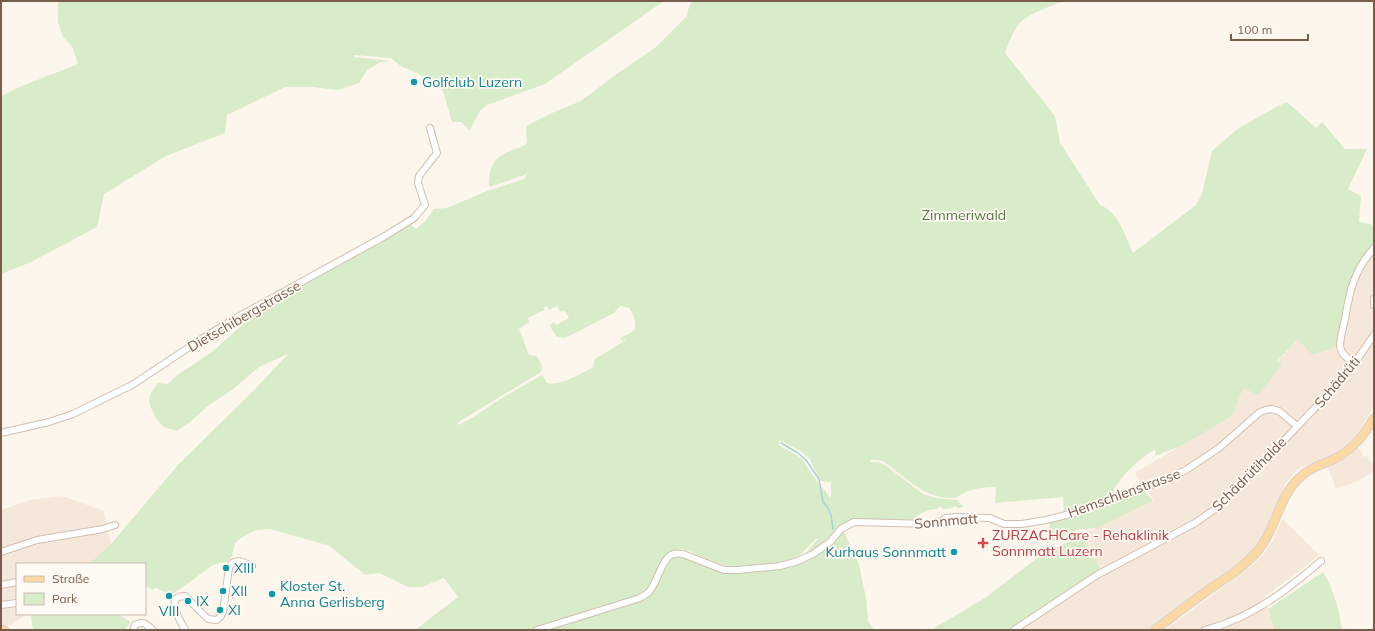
<svg xmlns="http://www.w3.org/2000/svg" width="1375" height="631" font-family="Mulish,sans-serif">
<style>
.residential{fill:#f5e8da}
.green{fill:#d8ecc9;fill-rule:evenodd}
.lines{fill:none;stroke-linecap:round;stroke-linejoin:round}
.stream{stroke:#a5d3da;stroke-width:1.5}
.minor-casing{stroke:#d1beb0;stroke-width:8}
.major-casing{stroke:#dad1cd;stroke-width:10}
.minor{stroke:#fff;stroke-width:6}
.major{stroke:#fbd9a5;stroke-width:8}
.culture-dot{fill:#0f9aa8;stroke:#fffaf3;stroke-width:1.5}
.health-dot{fill:#e0444e;stroke:#fffaf3;stroke-width:1.5}
.labels{text-anchor:middle;stroke-width:3.5;stroke-linejoin:round;paint-order:stroke}
.culture-label{font-size:14px;fill:#0d838f;stroke:#fffaf3;text-anchor:start}
.park-label{font-size:14px;fill:#537a41;stroke:#fffaf3}
.street-label{font-size:14px;fill:#7a5c4d;stroke:#fffaf3}
.health-label{font-size:14px;fill:#be3a42;stroke:#fffaf3;text-anchor:start}
</style>
<rect width="100%" height="100%" fill="#fdf6ec"/>
<g class="residential">
<polygon points="1374,245 1374,406 1356,436 1349,444 1335,453 1298,469 1286,483 1266,531 1252,551 1241,561 1148,630 1019,630 1087,586 1101,570 1081,535 1154,501 1135,473 1231,416 1243,387 1281,365 1277,362 1299,338 1312,355 1336,346 1338,344 1345,300"/>
<polygon points="1359,448 1364,457 1367,456 1370,461 1374,464 1374,472 1358,481 1336,489 1328,467 1340,462"/>
<polygon points="63,496 104,511 111,544 89,564 17,564 17,614 27,614 11,625 1,625 1,510 30,500"/>
<polygon points="1282,519 1320,555 1264,597 1274,630 1165,630 1253,565 1264,553 1272,542"/>
</g>
<g class="green">
<polygon points="58,1 664,1 545,84 487,105 480,111 469,131 462,122 452,122 443,91 431,81 415,72 402,67 391,58 354,55 354,57 382,60 390,62 381,62 367,70 359,83 338,90 313,87 285,87 227,115 225,133 166,156 104,194 97,227 31,262 1,274 1,96 17,88 78,64 72,46 63,37 58,22"/>
<path d="M 692,1 L 1064,1 C 1052,6 1027,14 1019,24 C 1012,33 1009,43 1005,53 L 1055,116 L 1060,143 L 1100,205 C 1119,212 1125,236 1133,253 L 1196,205 L 1202,194 L 1212,151 L 1236,130 L 1276,107 L 1287,102 L 1316,128 L 1322,122 L 1345,149 L 1367,149 L 1348,189 L 1361,196 L 1359,222 L 1374,225 L 1374,245 L 1345,300 L 1346,301 L 1338,344 L 1331,349 L 1312,355 L 1298,339 L 1277,361 L 1282,365 L 1258,395 L 1243,388 L 1232,416 L 1181,446 L 1155,456 L 1156,449 C 1140,457 1116,480 1111,497 L 1096,504 L 1064,514 L 1063,497 L 995,503 L 996,487 C 985,487 976,488 966,492 C 962,493 959,497 955,498 C 921,499 908,477 882,461 L 877,460 L 870,460 L 871,462 L 878,462 L 885,465 L 923,494 L 936,498 L 957,500 L 964,507 L 958,508 L 955,506 L 952,508 L 943,509 L 940,506 L 937,509 L 928,510 L 920,514 L 911,520 L 860,519 L 846,522 L 826,544 L 802,557 L 818,539 L 817,538 L 797,558 L 774,564 L 755,566 L 727,566 L 707,559 L 689,551 L 683,549 L 672,551 L 668,554 L 651,586 L 643,594 L 617,604 L 533,630 L 415,630 L 458,597 L 444,578 L 422,587 L 408,587 L 379,573 L 365,575 L 330,546 L 270,529 L 256,530 L 241,538 L 235,543 L 232,556 L 229,561 L 213,565 L 169,597 L 165,592 L 156,588 L 152,590 L 145,585 L 145,564 L 89,564 L 111,544 L 178,465 L 257,387 L 288,354 L 259,367 L 232,390 L 209,405 L 190,422 L 177,431 C 173,429 168,429 164,427 C 158,423 149,407 149,399 C 150,393 155,387 158,383 L 168,384 L 176,376 L 212,352 L 261,308 L 410,224 L 416,229 L 426,220 L 434,209 L 447,208 L 487,191 L 524,179 L 529,170 L 525,175 L 489,187 C 489,157 500,155 525,145 L 527,142 L 526,126 L 552,113 L 581,101 L 614,76 L 656,47 L 687,16 L 688,10 ZM 547,306 L 549,310 L 557,306 L 561,312 L 564,310 L 569,318 L 556,325 L 554,322 L 550,325 L 552,330 L 557,337 L 565,338 L 614,313 L 617,309 L 621,306 L 629,308 C 634,315 637,323 634,331 L 620,338 L 622,341 L 626,339 L 626,340 L 595,359 L 592,368 C 582,373 558,387 547,383 L 542,375 L 500,399 L 472,418 L 458,425 L 457,423 L 541,372 L 542,366 L 537,356 L 529,355 L 519,329 L 529,322 L 528,318 L 544,310 L 543,308 ZM 779,440 L 799,450 L 809,458 L 821,481 L 831,482 L 831,498 L 819,484 L 801,458 L 779,445 Z"/>
<polygon points="1144,490 1153,501 1097,528 1079,529 1046,544 1050,523 1095,509 1118,499 1118,500 1121,499 1121,497"/>
<polygon points="843,530 859,565 866,598 868,621 874,630 543,630 634,602 655,587 672,557 683,555 737,572 802,562"/>
<polygon points="1081,535 1101,570 1009,630 931,630 985,598 1045,552 1074,540"/>
<path d="M 1323,572 C 1334,590 1339,609 1342,630 L 1274,630 L 1268,609 Z"/>
<polygon points="34,614 121,614 121,616 131,622 124,630 33,630 31,617"/>
</g>
<g class="lines">
<polyline class="stream" points="781,443 798,453 806,460 819,479 823,502 828,508 831,515 833,529"/>
<defs>
<g id="minor">
<polyline points="1374,299 1374,305"/>
<path d="M 1354,364 L 1343,354 L 1340,347 C 1340,338 1343,328 1345,319 C 1350,289 1354,271 1374,248"/>
<polyline points="1,433 49,422 73,414 132,385 200,340 234,319 385,236 414,218 425,205 418,183 419,176 437,153 430,128"/>
<polyline points="1,552 37,540 103,529 115,525"/>
<polyline points="1,585 17,582"/>
<polyline points="1,605 17,603"/>
<path d="M 133,630 L 135,625 C 143,620 147,625 153,630"/>
<path d="M 185,630 C 180,620 164,596 185,596 L 208,619 L 217,620 L 221,616 L 223,612 L 229,568 C 234,557 243,562 252,566"/>
<path d="M 537,630 L 640,598 C 642,596 645,595 648,593 C 658,583 660,562 671,555 C 674,553 678,553 683,554 L 724,570 L 738,570 L 780,566 L 798,561 L 813,554 L 830,542 L 841,529 L 854,522 L 929,524 L 937,523 L 946,518 L 956,517 L 990,518 L 1004,524 L 1022,524 L 1046,520 L 1082,511 L 1119,495 L 1161,482 L 1186,470 L 1219,448 L 1252,419 L 1260,412 L 1266,410 L 1272,409 L 1279,411 L 1297,426"/>
<polyline points="1014,630 1097,575 1195,523 1218,507 1274,451 1330,392 1354,364 1374,335"/>
<path d="M 1205,630 C 1213,627 1221,626 1229,622 C 1264,608 1293,585 1321,561"/>
</g>
<g id="major">
<polyline points="1,630 4,630"/>
<path d="M 1155,630 C 1173,616 1192,602 1211,588 C 1228,577 1247,565 1260,548 C 1276,527 1279,498 1298,479 C 1308,468 1322,465 1334,459 C 1353,450 1364,435 1374,418"/>
</g>
</defs>
<use href="#minor" class="minor-casing"/>
<use href="#major" class="major-casing"/>
<use href="#minor" class="minor"/>
<use href="#major" class="major"/>
</g>
<g class="culture-dot">
<circle cx="414" cy="82" r="4"/>
<circle cx="954" cy="552" r="4"/>
<circle cx="226" cy="568" r="4"/>
<circle cx="223" cy="591" r="4"/>
<circle cx="272" cy="594" r="4"/>
<circle cx="169" cy="596" r="4"/>
<circle cx="188" cy="601" r="4"/>
<circle cx="220" cy="610" r="4"/>
</g>
<path class="health-dot" d="M981 537h4v4h4v4h-4v4h-4v-4h-4v-4h4z"/>
<g class="labels">
<g class="culture-label">
<text x="422" y="87">Golfclub Luzern</text>
<text x="946" y="557" text-anchor="end">Kurhaus Sonnmatt</text>
<text x="234" y="573">XIII</text>
<text x="280" y="591">Kloster St.<tspan x="280" dy="16">Anna Gerlisberg</tspan></text>
<text x="231" y="596">XII</text>
<text x="196" y="606">IX</text>
<text x="228" y="615">XI</text>
<text x="169" y="616" text-anchor="middle">VIII</text>
</g>
<g class="park-label">
<text x="964" y="220">Zimmeriwald</text>
</g>
<g class="street-label">
<text transform="translate(244 316) rotate(-30)" y="5">Dietschibergstrasse</text>
<text transform="translate(1337 382) rotate(-50)" y="5">Schädrüti</text>
<text transform="translate(1249 474) rotate(-45)" y="5">Schädrütihalde</text>
<text transform="translate(1124 493) rotate(-20)" y="5">Hemschlenstrasse</text>
<text transform="translate(946 521) rotate(-5)" y="5">Sonnmatt</text>
</g>
<g class="health-label">
<text x="992" y="540">ZURZACHCare - Rehaklinik<tspan x="992" dy="16">Sonnmatt Luzern</tspan></text>
</g>
</g>
<rect width="1375" height="631" fill="none" stroke="#7a5c4d" stroke-width="4"/>
<rect x="16" y="563" width="130" height="52" fill="#fffaf3" stroke="#cabbb1"/>
<rect x="24" y="576" width="20" height="6" fill="#fbd9a5" stroke="#cabbb1"/>
<text x="52" y="583" font-size="12" fill="#7a5c4d">Straße</text>
<rect x="24" y="593" width="20" height="12" fill="#d8ecc9" stroke="#cabbb1"/>
<text x="52" y="603" font-size="12" fill="#7a5c4d">Park</text>
<path d="M1231 34v6h77v-6" fill="none" stroke="#7a5c4d" stroke-width="2"/>
<text x="1237" y="34" font-size="12" fill="#7a5c4d" stroke="#fffaf3" stroke-width="3" paint-order="stroke">100 m</text>
</svg>
